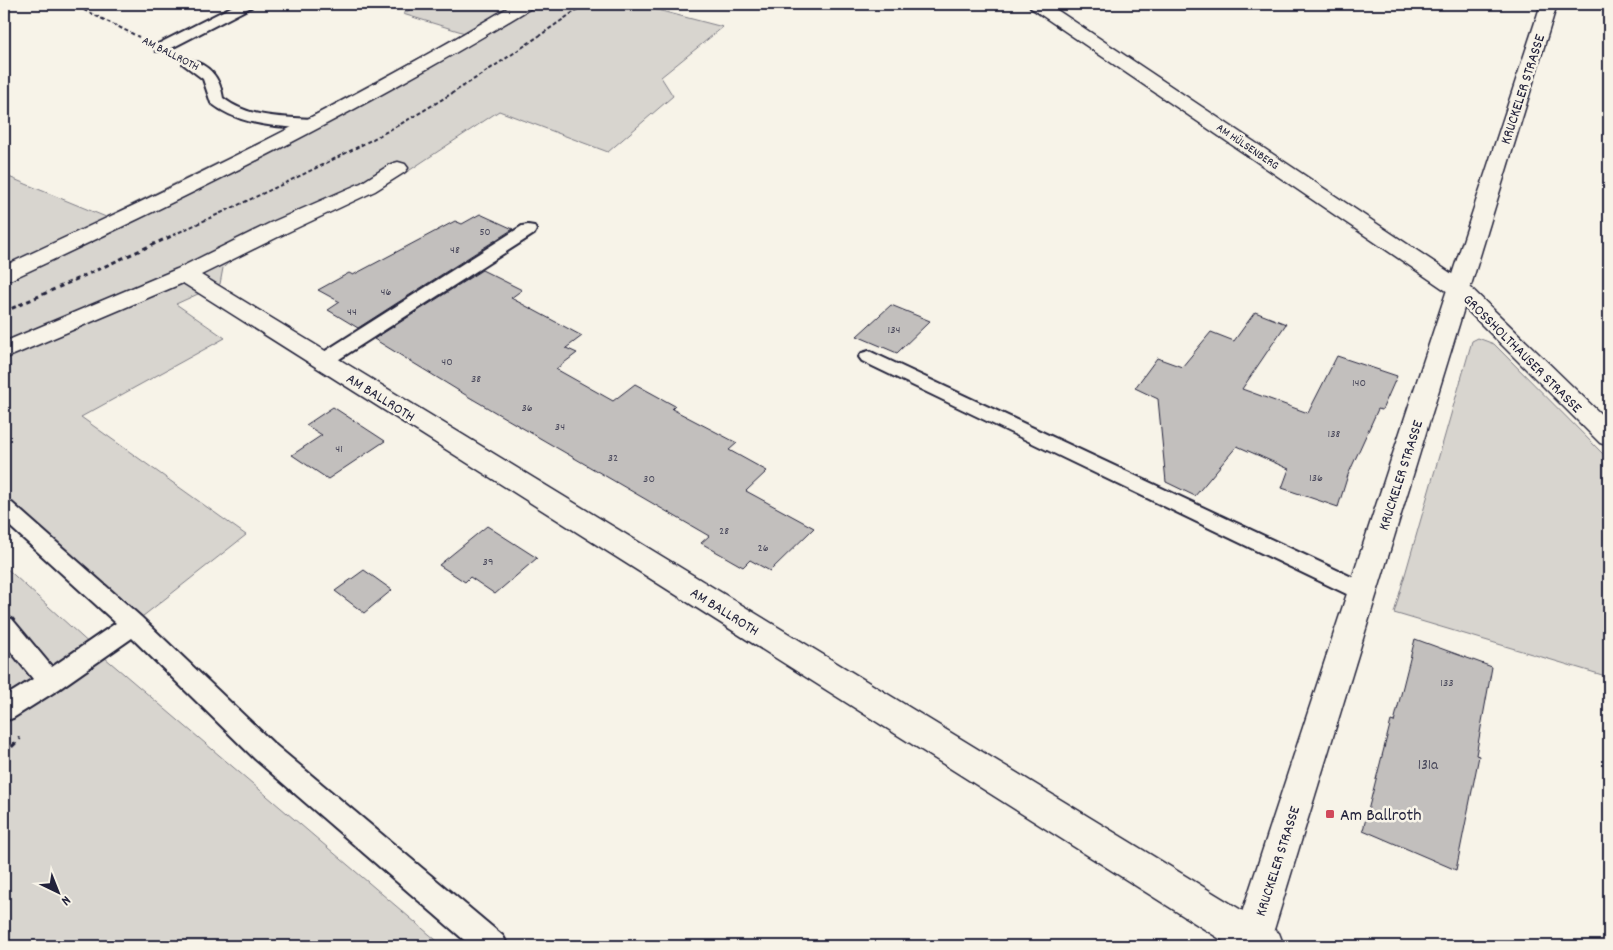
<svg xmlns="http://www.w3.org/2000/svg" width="1613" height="950" font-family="Dekko,sans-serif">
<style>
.green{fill:#d8d5cf;stroke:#7d7c85}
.building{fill:#c2bfbd;stroke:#22223b}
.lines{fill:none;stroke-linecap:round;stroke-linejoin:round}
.service-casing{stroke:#22223b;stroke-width:4}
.minor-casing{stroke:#22223b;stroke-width:3}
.tertiary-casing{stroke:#22223b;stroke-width:3}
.path-far2{stroke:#22223b;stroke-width:2;stroke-dasharray:4 2.5;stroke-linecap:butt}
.path-far1{stroke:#22223b;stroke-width:3;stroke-dasharray:4.5 4;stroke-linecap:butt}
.path{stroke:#22223b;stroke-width:4;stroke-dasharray:6 4.5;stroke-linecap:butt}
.service{fill:#f7f3e8;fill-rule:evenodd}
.minor{fill:#f7f3e8;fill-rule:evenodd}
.tertiary{fill:#f7f3e8;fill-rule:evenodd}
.poi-dot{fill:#d1495b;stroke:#f7f3e8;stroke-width:2}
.labels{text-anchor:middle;stroke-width:5;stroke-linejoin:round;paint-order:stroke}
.far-number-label{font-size:11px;fill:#4a495c}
.far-street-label{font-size:12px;fill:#22223b;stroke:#f7f3e8}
.number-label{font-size:12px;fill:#4a495c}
.street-label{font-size:15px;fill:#22223b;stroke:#f7f3e8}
.near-number-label{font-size:15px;fill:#4a495c}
.near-poi-label{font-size:18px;fill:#22223b;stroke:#f7f3e8;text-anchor:start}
</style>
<rect width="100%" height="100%" fill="#f7f3e8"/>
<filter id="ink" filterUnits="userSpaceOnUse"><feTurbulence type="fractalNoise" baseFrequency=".02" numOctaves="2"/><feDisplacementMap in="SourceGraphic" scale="10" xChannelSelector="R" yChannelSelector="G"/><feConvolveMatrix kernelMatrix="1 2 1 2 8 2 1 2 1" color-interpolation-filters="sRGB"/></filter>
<g filter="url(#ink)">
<g class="green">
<polygon points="419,4 643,4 642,6 723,27 661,77 673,96 608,152 499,111 410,170 358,198 239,253 223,268 220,284 176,304 225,338 81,417 246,535 133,624 4,509 4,175 106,217 283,131 465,33 403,14"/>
<polygon points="1478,338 1494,344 1609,460 1609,677 1394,613 1472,341"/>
<polygon points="4,566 104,657 443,946 4,946"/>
</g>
<g class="building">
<polygon points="480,214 513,229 358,328 328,310 340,302 318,290 349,273 353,275 455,221 462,224"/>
<polygon points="482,270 522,290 511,298 582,336 566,348 577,353 556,369 613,401 635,384 675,406 672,409 737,443 729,450 767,471 746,491 814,528 770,571 750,560 743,567 701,543 709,536 469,397 374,339"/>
<polygon points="891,305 930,321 897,353 857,336"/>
<polygon points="1255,312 1286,324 1242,389 1308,413 1337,356 1397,376 1382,410 1378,409 1348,475 1338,507 1282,488 1289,469 1237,446 1195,496 1166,482 1158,399 1135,388 1157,358 1182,367 1211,332 1234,341"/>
<polygon points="333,407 385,441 328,479 292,455 322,435 306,425"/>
<polygon points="487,526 537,558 495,594 470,577 465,582 439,565"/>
<polygon points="364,570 392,590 364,613 335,591"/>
<polygon points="1415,639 1492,667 1476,755 1479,756 1456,870 1363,830 1391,721 1394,722"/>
</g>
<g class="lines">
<defs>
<g id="service">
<polygon points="237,4 252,4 251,7 166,51 156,51 154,48 156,45"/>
<path d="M 190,60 C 210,65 220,78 223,98 C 249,118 280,117 311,119 L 316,121 L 319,124 L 316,127 L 311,129 C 276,126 240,126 211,103 L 203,79 L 183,64 Z"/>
<polygon points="528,225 534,226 536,230 534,234 330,365 323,367 316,365 313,361 316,357 522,226"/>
<polygon points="869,351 1371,586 1375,592 1371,598 1363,601 1355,598 862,361 859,357 862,353"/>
<polygon points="4,501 12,503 141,617 273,743 503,936 508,946 471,946 255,759 132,638 59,689 13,718 4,721 4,697 33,679 4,643 4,617 12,619 52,667 116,623 4,521"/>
</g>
<g id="minor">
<path d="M 514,4 L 533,4 L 531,8 C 364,110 190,196 12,279 L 4,281 L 4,266 C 178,186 349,103 514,4 Z"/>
<polygon points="1029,4 1048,4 1467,284 1609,422 1609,446 1600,443 1451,294 1031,8"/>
<polygon points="398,162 405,164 408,168 405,172 375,191 286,233 201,275 1279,933 1284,946 1231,946 183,283 4,359 4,342 177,269 270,223 361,183 391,164"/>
</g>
<polygon id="tertiary" points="1541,4 1557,4 1269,946 1231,946"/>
</defs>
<use href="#service" class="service-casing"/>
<use href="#minor" class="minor-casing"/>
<use href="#tertiary" class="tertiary-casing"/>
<g class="path-far2">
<polyline points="72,4 139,37"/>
<path d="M 173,235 C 253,198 334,162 411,118 C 471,83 528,44 585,4"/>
</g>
<polyline class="path-far1" points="4,312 176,234"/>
<polyline class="path" points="4,754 20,738"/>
<use href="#service" class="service"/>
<use href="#minor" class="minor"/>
<use href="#tertiary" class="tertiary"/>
</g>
</g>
<rect class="poi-dot" x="1325" y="809" width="10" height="10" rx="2.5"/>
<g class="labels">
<g class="far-number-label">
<text x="485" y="235">50</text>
</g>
<g class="far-street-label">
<text transform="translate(171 53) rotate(27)" y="4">AM BALLROTH</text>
<text transform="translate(1248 146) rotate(34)" y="4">AM HÜLSENBERG</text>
</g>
<g class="number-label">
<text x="455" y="253">48</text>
<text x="386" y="295">46</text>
<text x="352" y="315">44</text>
<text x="894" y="333">134</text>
<text x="447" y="365">40</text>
<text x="476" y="382">38</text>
<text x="1359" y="386">140</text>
<text x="527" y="411">36</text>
<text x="560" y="430">34</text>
<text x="1334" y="437">138</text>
<text x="339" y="452">41</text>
<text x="613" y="461">32</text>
<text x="1316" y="481">136</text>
<text x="649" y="482">30</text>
<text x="724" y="534">28</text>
<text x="763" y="551">26</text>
<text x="488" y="565">39</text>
<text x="1447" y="686">133</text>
</g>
<g class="street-label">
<text transform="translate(1522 89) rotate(-72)" y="5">KRUCKELER STRASSE</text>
<text transform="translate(1523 353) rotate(45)" y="5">GROSSHOLTHAUSER STRASSE</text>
<text transform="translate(381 397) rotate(32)" y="5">AM BALLROTH</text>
<text transform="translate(1400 475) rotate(-72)" y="5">KRUCKELER STRASSE</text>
<text transform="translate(725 611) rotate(32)" y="5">AM BALLROTH</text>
<text transform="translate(1277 861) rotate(-72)" y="5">KRUCKELER STRASSE</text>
</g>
<g class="near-number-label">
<text x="1428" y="769">131a</text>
</g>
<g class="near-poi-label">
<text x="1340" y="820">Am Ballroth</text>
</g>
</g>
<rect width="1613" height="950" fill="none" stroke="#f7f3e8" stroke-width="20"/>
<rect x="10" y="10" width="1593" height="930" fill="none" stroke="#22223b" stroke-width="2" filter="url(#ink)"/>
<g transform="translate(58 892) rotate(137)" stroke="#f7f3e8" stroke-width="4" paint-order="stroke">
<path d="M0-4L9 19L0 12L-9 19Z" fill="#22223b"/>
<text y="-8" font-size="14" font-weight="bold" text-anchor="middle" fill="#22223b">N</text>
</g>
</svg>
